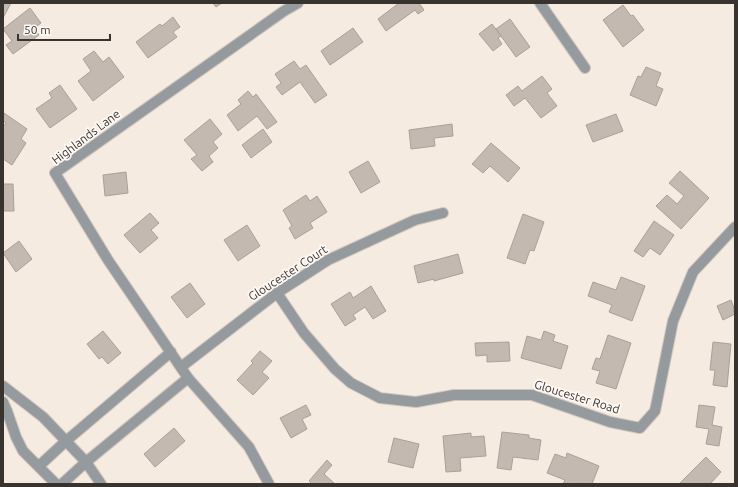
<svg xmlns="http://www.w3.org/2000/svg" width="738" height="487" font-family="Ubuntu,sans-serif">
<style>
.building{fill:#c4b9b0;stroke:#aaa097}
.lines{fill:none;stroke-linecap:round;stroke-linejoin:round}
.minor-casing{stroke:#d0c6bd;stroke-width:12}
.minor{stroke:#949a9d;stroke-width:10}
.labels{text-anchor:middle;stroke-width:3.5;stroke-linejoin:round;paint-order:stroke}
.street-label{font-size:12px;fill:#38332f;stroke:#fef9f5}
</style>
<rect width="100%" height="100%" fill="#f6ebe1"/>
<g class="building">
<polygon points="3,3 11,3 3,18"/>
<polygon points="213,3 222,3 216,7"/>
<polygon points="399,3 419,3 424,10 418,14 415,10 386,31 378,19"/>
<polygon points="623,5 631,16 633,15 644,30 623,47 603,20"/>
<polygon points="30,8 41,23 34,28 39,35 13,54 6,45 12,41 3,29"/>
<polygon points="173,17 180,27 173,32 177,37 148,58 136,42 160,24 162,26"/>
<polygon points="510,19 530,47 516,57 496,29"/>
<polygon points="492,24 501,36 498,38 502,44 493,51 479,34"/>
<polygon points="353,28 363,42 330,65 321,51"/>
<polygon points="94,51 103,62 109,57 124,77 93,101 78,81 91,71 83,59"/>
<polygon points="294,61 300,69 306,65 327,95 315,103 300,82 282,95 276,87 281,83 275,74"/>
<polygon points="646,67 661,73 656,86 663,89 656,106 630,95 638,76 641,77"/>
<polygon points="542,76 552,89 547,93 557,106 541,118 525,98 514,106 506,95 518,86 522,91"/>
<polygon points="60,85 77,109 50,128 36,109 52,98 49,93"/>
<polygon points="248,91 253,97 256,94 277,122 267,129 257,116 238,131 227,115 241,104 238,100"/>
<polygon points="4,113 27,129 21,139 26,143 12,165 3,159 3,127 6,123 3,121"/>
<polygon points="616,114 623,131 593,142 586,125"/>
<polygon points="210,119 222,134 213,142 218,148 209,156 213,162 202,171 191,159 197,155 184,140"/>
<polygon points="452,124 453,136 434,138 435,146 411,149 409,130"/>
<polygon points="263,129 272,142 251,158 242,145"/>
<polygon points="491,143 520,168 508,182 490,166 483,173 472,164"/>
<polygon points="368,161 380,182 361,193 349,172"/>
<polygon points="680,171 709,198 681,229 656,206 667,195 677,204 684,196 669,183"/>
<polygon points="126,172 128,193 105,196 103,175"/>
<polygon points="3,184 13,184 14,211 3,211"/>
<polygon points="306,195 310,201 317,196 327,212 310,223 313,228 295,239 289,228 292,226 283,210"/>
<polygon points="150,213 159,223 151,230 158,238 140,253 124,235"/>
<polygon points="523,214 544,222 534,251 530,250 525,264 507,258"/>
<polygon points="654,221 674,235 660,255 650,248 643,257 634,251"/>
<polygon points="247,225 260,246 238,261 224,240"/>
<polygon points="19,241 32,259 16,272 3,253"/>
<polygon points="458,254 463,273 434,281 434,279 418,283 414,266"/>
<polygon points="621,277 645,286 632,321 609,312 612,305 588,296 593,282 616,290"/>
<polygon points="190,283 205,304 187,318 171,297"/>
<polygon points="371,286 386,311 373,319 365,307 353,315 356,319 345,326 331,304 350,292 353,298"/>
<polygon points="731,300 734,308 733,309 735,314 723,320 717,306"/>
<polygon points="103,331 121,353 108,364 102,357 99,359 87,344"/>
<polygon points="544,331 555,335 553,341 568,346 561,369 521,358 527,336 541,340"/>
<polygon points="608,335 631,343 616,389 596,383 600,371 592,369 596,358 600,359"/>
<polygon points="509,342 510,361 487,362 487,355 476,356 475,343"/>
<polygon points="713,342 731,344 727,387 713,385 715,370 710,370"/>
<polygon points="260,351 272,361 262,372 269,378 253,395 237,380 253,363 251,361"/>
<polygon points="306,405 311,415 302,419 307,429 291,438 280,418"/>
<polygon points="699,405 715,407 712,425 722,427 719,446 706,444 709,429 696,427"/>
<polygon points="174,428 185,441 155,467 144,454"/>
<polygon points="502,432 529,435 529,438 541,440 538,460 513,457 511,470 497,468"/>
<polygon points="471,433 471,437 484,436 486,456 460,458 461,471 446,472 443,436"/>
<polygon points="394,438 419,444 413,468 388,462"/>
<polygon points="567,453 599,466 592,484 580,484 577,483 577,484 563,484 565,480 547,473 555,454 566,458"/>
<polygon points="706,457 721,472 710,484 679,484"/>
<polygon points="327,460 332,465 324,474 335,484 312,484 309,481"/>
</g>
<g class="lines">
<defs>
<g id="minor">
<polyline points="540,3 585,68"/>
<polyline points="277,293 304,333 335,369 351,383 380,398 416,402 454,395 532,395 610,422 640,428 655,411 673,321 693,272 735,227"/>
<polyline points="181,367 277,293 328,260 415,220 443,213"/>
<polyline points="3,386 43,417 86,462 101,484"/>
<polyline points="3,402 7,411 16,437 23,451 56,484"/>
<polyline points="39,466 66,441 171,352"/>
<polyline points="62,484 86,462 188,378"/>
<polyline points="269,484 249,447 188,378 108,260 55,173 284,11 298,3"/>
</g>
</defs>
<use href="#minor" class="minor-casing"/>
<use href="#minor" class="minor"/>
</g>
<g class="labels">
<g class="street-label">
<text transform="translate(86 137) rotate(-37)" y="4">Highlands Lane</text>
<text transform="translate(288 273) rotate(-33)" y="4">Gloucester Court</text>
<text transform="translate(577 397) rotate(17)" y="4">Gloucester Road</text>
</g>
</g>
<rect width="738" height="487" fill="none" stroke="#38332f" stroke-width="8"/>
<path d="M18 34v6h92v-6" fill="none" stroke="#38332f" stroke-width="2"/>
<text x="24" y="34" font-size="12" fill="#38332f" stroke="#fef9f5" stroke-width="3" paint-order="stroke">50 m</text>
</svg>
